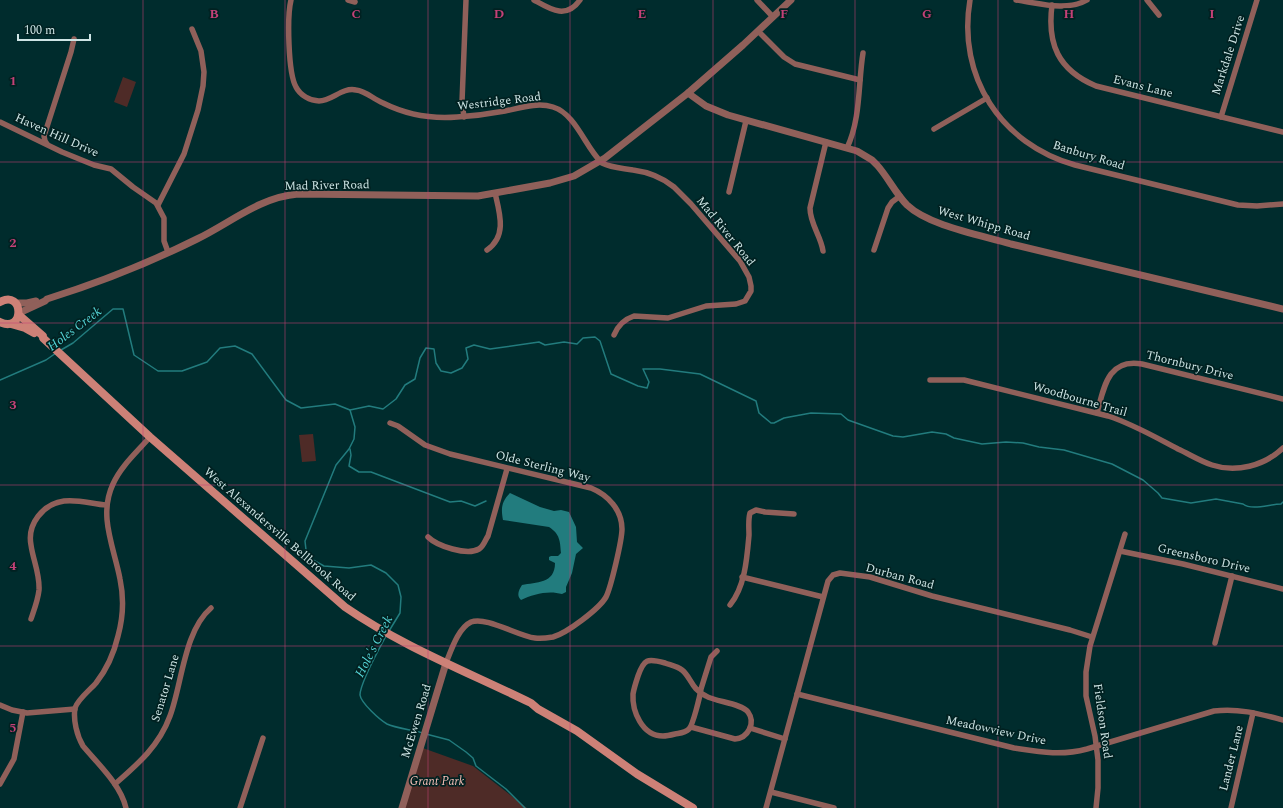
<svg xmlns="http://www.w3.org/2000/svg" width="1283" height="808" font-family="Spectral,serif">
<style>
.green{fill:#4e2b27}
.water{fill:#227c7e}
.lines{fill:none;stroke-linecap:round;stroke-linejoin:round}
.stream{stroke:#227c7e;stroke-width:1.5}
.minor{stroke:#90605a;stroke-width:5.5}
.tertiary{stroke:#90605a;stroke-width:7}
.secondary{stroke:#cd8177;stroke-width:8}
.grid{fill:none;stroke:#c44177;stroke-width:1;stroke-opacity:0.55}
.labels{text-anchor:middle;stroke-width:3.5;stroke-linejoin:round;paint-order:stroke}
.street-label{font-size:12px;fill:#cee5e5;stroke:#002121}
.park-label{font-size:12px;font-style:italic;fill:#f7bfb7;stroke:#002121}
.water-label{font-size:13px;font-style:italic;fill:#55d5d7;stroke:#002121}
.grid-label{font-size:13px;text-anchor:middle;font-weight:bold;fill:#c44177;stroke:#002121;stroke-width:3.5;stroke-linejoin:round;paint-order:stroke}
</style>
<rect width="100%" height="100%" fill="#002c2d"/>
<g class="green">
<polygon points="123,77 136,82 127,107 114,102"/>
<polygon points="313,434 316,461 302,462 299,435"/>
<polygon points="420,747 473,766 527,808 402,808"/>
</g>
<path class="water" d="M 510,493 L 540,507 L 554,511 L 561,510 L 569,512 L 576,527 L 577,542 L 583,548 L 576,554 L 572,573 L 566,587 L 566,592 L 562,594 C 549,590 533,594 521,600 C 516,595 519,590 522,585 C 536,582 555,584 555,563 L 549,560 L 549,557 L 551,556 L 558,556 L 561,553 C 560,541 560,534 549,527 L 503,520 C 501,509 501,502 510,493 Z"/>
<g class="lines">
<g class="stream">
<polyline points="61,350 73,343 113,309 123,309 134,355 158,371 182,371 207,362 220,348 235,346 252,354 286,400 301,408 335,404 350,410 355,427 354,439 349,449 336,465 305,541 306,550 313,560 324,566 349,568 371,565 386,573 398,585 401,597 400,613 389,631"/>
<polyline points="0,380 46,360 56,353"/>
<path d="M 350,410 L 369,406 L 383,409 L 396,399 L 405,385 L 415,379 L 420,358 L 426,348 L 434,349 L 436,363 L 441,371 L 451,373 L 462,368 L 468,359 L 466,348 L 474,345 L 490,349 L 539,342 L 545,345 L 564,342 L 577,344 L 583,338 L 595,337 L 600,341 L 611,374 L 638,386 L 647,388 L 649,382 L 643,369 L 660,369 L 700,374 L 756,401 L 759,413 L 771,423 L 774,423 L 784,418 L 811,413 L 841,414 L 848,420 L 893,436 L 903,437 L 932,432 L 946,434 L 954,438 L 982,444 L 1006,442 L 1023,443 L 1039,447 L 1064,450 L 1112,464 L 1143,480 L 1158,493 L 1162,498 L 1191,503 L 1216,499 L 1243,504 C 1252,511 1270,504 1281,504 L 1283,502"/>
<polyline points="350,449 351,455 349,466 359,472 371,472 450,502 461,501 475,506 486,501"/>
<path d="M 386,636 C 380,647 360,684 360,695 C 361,703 380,720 387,724 C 395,728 413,730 423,733"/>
<polyline points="426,734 449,740 466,752 473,758 476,766 506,789 525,808"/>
</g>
<g class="minor">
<path d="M 291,0 C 287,16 288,73 296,87 C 300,95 310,101 319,101 C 332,101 342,87 356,90 C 366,91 373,99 383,103 C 405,114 432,119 457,117 C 473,116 489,114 505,111 C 520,108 537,102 553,107 C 576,114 585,147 602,163 C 612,168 622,168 633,170 C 648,172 663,178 674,187 L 691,204 L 740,261 L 749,277 L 751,286 L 751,291 L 745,301 L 736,304 L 706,306 L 668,318 L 634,316 C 625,319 618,325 614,335"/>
<polyline points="348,0 355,2"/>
<path d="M 534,0 C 550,9 566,20 580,0"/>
<polyline points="757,0 773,17"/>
<path d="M 970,0 C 957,77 1001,144 1075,165 L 1238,205 L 1257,206 L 1283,204"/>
<path d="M 1016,0 C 1038,3 1067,12 1087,0"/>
<polyline points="1147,0 1159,15"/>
<path d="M 1052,5 C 1047,44 1058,70 1096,86 L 1283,132"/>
<polyline points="758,31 784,57 795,64 860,80"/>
<polyline points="464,117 462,102 466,0"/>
<polyline points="1221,117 1257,0"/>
<polyline points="0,122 62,152 94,165 111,169 133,187 156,203 164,218 164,241 168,252"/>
<polyline points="934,129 987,98"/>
<polyline points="47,144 45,141 44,136 71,52 74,39"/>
<path d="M 847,148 C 861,118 858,84 863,53"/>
<polyline points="729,192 746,121"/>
<polyline points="158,205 184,154 198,110 203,86 204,72 201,51 192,29"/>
<path d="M 487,250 C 507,236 500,214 495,193"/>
<polyline points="874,250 888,208 892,202 900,196"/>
<path d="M 823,251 C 821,236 810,224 810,208 L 826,142"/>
<path d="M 930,380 L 964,380 L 1108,416 C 1133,424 1155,437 1178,449 C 1189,454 1200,461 1212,465 C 1236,473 1264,466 1283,448"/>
<path d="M 1097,413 C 1104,387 1108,358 1142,364 L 1283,399"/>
<path d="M 390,423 L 398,426 L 425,445 L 450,454 L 591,488 C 608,495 622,510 622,529 C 622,540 611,587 606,597 C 599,609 567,633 553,637 C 547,638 541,639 535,638 C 518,636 486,616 471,622 C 458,628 451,651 446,663"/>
<path d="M 428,537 C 437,546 467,556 479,549 C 484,546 485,540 488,536 L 507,469"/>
<polyline points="1120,551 1183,564 1283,589"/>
<polyline points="742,577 823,597"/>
<path d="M 730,605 C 745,587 747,558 749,535 C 749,528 748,520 750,513 L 756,510 L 765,512 L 794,514"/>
<path d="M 31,619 C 34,610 38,600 39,590 C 40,574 33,560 31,545 C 27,524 43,504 64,501 C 77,499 93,504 106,505"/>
<polyline points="1215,643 1232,576"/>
<path d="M 797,694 L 1014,748 C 1040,752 1061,756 1087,749 L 1214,711 C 1239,708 1260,714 1283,720"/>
<polyline points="0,705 12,710 27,713 75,709"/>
<path d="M 691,727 L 735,739 C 748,738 756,723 748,712 C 741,703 716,702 706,696 C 691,689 691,677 682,670 C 677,666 670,665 665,663 C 647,658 644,659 638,676 C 636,682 634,688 633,694 C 632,711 642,736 663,736 C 667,736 671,735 675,734 C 680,733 685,733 689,729 C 693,725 700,696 701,689 L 711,657 L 717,651"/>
<polyline points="750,728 785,739"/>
<polyline points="0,784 14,759 23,712"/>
<path d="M 115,784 C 138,764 159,746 170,716 C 182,684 184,631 211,608"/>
<polyline points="771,792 834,808"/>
<path d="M 126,808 C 121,785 98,764 83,746 C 77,736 73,720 75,708 C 78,699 90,690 96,683 C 107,669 114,653 118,636 C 123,618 124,598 120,579 C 114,547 98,516 113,484 C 121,466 137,452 150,437"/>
<polyline points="240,808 263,738"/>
<polyline points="766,808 828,581 833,575 840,573 870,577 932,596 1070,630 1092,637"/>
<polyline points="1096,808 1098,788 1098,760 1095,736 1086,696 1086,672 1090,646 1125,534"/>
<polyline points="1231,808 1253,713"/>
</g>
<g class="tertiary">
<path d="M 688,93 L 706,106 L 728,115 L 857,151 L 872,160 L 877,165 C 888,177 895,193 907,205 C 929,226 981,235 1011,244 L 1283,309"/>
<polyline points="16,303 27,303 36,301"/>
<path d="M 19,313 L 45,301 L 47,299 C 98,283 149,263 197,239 C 230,223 260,197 298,194 L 478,196 L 550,183 L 574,176 L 605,158 L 688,93 L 743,45 L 791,0"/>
<polyline points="402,808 446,663"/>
</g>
<g class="secondary">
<path d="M 0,302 C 24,289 25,334 0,322"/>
<path d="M 19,315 L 43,336 L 43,338 L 150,437 L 345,607 C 403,647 468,672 531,703 L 538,709 L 577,731 L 637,774 L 693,808"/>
<polyline points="11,324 25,328 34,333"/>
</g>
</g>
<path class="grid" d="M 143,0 L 143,808M 285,0 L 285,808M 428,0 L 428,808M 570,0 L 570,808M 713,0 L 713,808M 855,0 L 855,808M 998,0 L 998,808M 1140,0 L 1140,808M 0,162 L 1283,162M 0,323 L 1283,323M 0,485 L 1283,485M 0,646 L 1283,646"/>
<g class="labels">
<g class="street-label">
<text transform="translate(1228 55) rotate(-72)" y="4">Markdale Drive</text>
<text transform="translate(1143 86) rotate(14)" y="4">Evans Lane</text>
<text transform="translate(499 101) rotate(-7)" y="4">Westridge Road</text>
<text transform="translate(57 135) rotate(24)" y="4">Haven Hill Drive</text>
<text transform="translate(1089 155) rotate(17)" y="4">Banbury Road</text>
<text transform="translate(327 185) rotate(-1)" y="4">Mad River Road</text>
<text transform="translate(984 223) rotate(16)" y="4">West Whipp Road</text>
<text transform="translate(726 231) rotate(51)" y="4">Mad River Road</text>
<text transform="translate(1190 365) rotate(14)" y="4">Thornbury Drive</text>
<text transform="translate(1080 399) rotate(16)" y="4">Woodbourne Trail</text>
<text transform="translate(543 466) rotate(14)" y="4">Olde Sterling Way</text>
<text transform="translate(280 534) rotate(41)" y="4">West Alexandersville Bellbrook Road</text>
<text transform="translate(1204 558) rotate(13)" y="4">Greensboro Drive</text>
<text transform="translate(900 576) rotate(15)" y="4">Durban Road</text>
<text transform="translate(165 688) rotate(-73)" y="4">Senator Lane</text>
<text transform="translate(416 721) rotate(-73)" y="4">McEwen Road</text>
<text transform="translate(1103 721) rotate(82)" y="4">Fieldson Road</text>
<text transform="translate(996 730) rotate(12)" y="4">Meadowview Drive</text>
<text transform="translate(1231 758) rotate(-76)" y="4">Lander Lane</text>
</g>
<g class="park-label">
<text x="437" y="785">Grant Park</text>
</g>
<g class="water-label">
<text transform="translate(74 328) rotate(-37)" y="5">Holes Creek</text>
<text transform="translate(373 646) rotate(-63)" y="5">Hole's Creek</text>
</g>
</g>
<g class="grid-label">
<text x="214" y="18">B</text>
<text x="356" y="18">C</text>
<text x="499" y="18">D</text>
<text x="642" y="18">E</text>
<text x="784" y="18">F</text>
<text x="927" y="18">G</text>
<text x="1069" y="18">H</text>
<text x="1212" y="18">I</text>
<text x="13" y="85">1</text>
<text x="13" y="247">2</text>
<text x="13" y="409">3</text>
<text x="13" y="570">4</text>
<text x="13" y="732">5</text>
</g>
<path d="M18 34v6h72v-6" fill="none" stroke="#cee5e5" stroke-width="2"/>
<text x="24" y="34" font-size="12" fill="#cee5e5" stroke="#002121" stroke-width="3" paint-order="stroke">100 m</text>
</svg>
